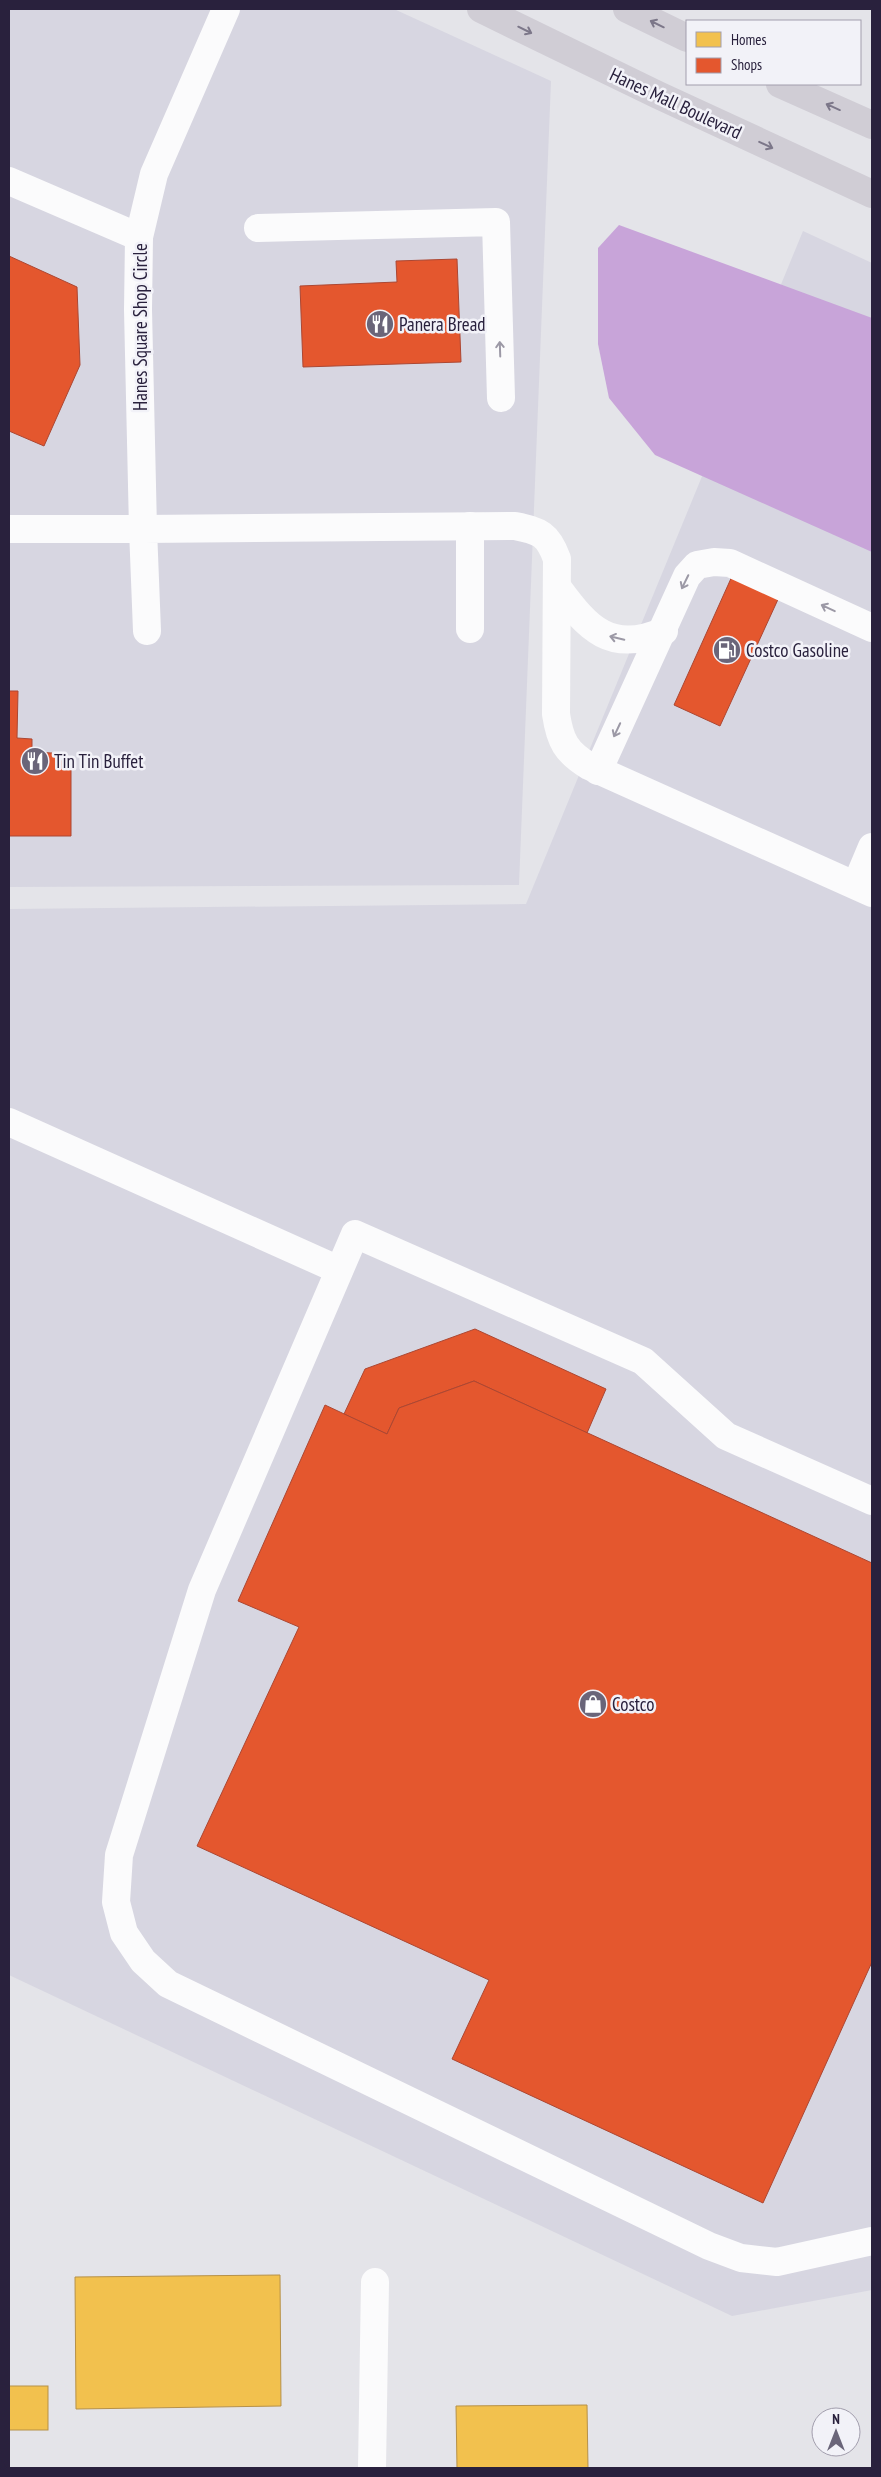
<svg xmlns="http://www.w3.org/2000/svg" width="881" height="2477" font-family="'PT Sans Narrow',sans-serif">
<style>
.built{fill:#d7d6e1}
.water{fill:#c8a4d9}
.homes{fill:#f2c14e;stroke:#b69149}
.shops{fill:#e4572e;stroke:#ac4732}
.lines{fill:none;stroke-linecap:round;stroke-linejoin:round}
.minor{stroke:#fbfbfc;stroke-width:28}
.major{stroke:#d0cdd5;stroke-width:28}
.oneway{stroke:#7c7789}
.oneway2{stroke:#9c99a6}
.labels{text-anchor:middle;stroke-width:5;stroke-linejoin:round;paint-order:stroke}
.street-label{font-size:19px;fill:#29213d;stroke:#f2f2f8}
.poi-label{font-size:19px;fill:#29213d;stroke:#f2f2f8;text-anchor:start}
</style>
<rect width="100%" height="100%" fill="#e4e4e9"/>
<g class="built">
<polygon points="9,9 394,9 551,81 519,885 9,887"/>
<polygon points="803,231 872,263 872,2290 732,2316 9,1975 9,909 526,904"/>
</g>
<polygon class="water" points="619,225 872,318 872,552 655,455 609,398 598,344 598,248"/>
<g class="homes">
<polygon points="280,2275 281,2406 76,2409 75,2277"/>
<rect x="9" y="2386" width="39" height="44"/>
<polygon points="587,2405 588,2468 457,2468 456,2406"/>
</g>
<g class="shops">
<polygon points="9,256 77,287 80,365 44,446 9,431"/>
<polygon points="457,259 461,362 303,367 300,286 397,282 396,261"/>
<polygon points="733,574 780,595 720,726 674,705"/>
<polygon points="9,691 18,691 17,738 32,739 32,752 52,753 71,769 71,836 9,836"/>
<polygon points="475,1329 606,1389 587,1433 474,1381 399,1408 387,1434 344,1414 365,1369"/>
<polygon points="474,1381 872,1563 872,1962 763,2203 452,2059 489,1980 197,1846 299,1627 238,1601 325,1405 387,1434 399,1408"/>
</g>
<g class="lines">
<g class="minor">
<polyline points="9,181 139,237"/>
<polyline points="258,228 496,222 501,398"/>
<polyline points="470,526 470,629"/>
<polyline points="9,529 143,529 138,310 139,237 154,174 226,9"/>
<path d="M 558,588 C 588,629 611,654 664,631"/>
<path d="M 147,631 L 143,529 L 515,526 C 540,531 548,534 557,559 L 556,714 C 560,741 566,752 589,766 L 872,893"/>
<polyline points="598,771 687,576 697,565 714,562 730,563 872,628"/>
<polyline points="856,885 872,847"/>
<polyline points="9,1122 339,1270"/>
<polyline points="872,1501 726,1436 643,1361 355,1234 202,1590 119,1855 116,1902 124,1933 143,1961 168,1984 709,2246 741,2258 777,2262 872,2241"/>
<polyline points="372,2468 375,2282"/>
</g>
<g class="major">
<polyline points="481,9 658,95 872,194"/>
<polyline points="627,9 687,38"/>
<polyline points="780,84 872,125"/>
</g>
</g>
<defs><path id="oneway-shaft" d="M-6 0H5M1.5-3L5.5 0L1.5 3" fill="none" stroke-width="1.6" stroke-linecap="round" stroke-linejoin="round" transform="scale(1.25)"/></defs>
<g class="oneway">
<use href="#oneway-shaft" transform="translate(657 24) rotate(-154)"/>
<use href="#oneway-shaft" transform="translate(525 30) rotate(26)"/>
<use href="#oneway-shaft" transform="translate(833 107) rotate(-156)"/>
<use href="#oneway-shaft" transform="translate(766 145) rotate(25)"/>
</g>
<g class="oneway2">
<use href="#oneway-shaft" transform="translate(500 349) rotate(-92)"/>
<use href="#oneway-shaft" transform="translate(685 582) rotate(116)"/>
<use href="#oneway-shaft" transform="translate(828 608) rotate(-155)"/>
<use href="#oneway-shaft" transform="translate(617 638) rotate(-167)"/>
<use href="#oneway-shaft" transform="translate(617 730) rotate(115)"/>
</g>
<defs>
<symbol id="restaurant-disc" viewBox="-11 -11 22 22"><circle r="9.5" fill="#6a6579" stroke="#f2f2f8"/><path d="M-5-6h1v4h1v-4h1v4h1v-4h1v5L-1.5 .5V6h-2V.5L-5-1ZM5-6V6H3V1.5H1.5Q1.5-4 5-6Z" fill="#fff"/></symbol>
<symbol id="fuel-disc" viewBox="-11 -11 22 22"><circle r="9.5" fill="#6a6579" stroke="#f2f2f8"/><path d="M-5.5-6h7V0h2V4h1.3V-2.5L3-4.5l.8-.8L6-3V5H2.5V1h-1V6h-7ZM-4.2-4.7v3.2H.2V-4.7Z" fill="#fff"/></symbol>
<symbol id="shop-disc" viewBox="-11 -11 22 22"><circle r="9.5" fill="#6a6579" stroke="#f2f2f8"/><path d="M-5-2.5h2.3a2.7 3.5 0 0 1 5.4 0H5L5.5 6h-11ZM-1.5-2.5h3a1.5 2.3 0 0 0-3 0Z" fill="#fff"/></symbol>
</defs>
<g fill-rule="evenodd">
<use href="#restaurant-disc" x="364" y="308" width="32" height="32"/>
<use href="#fuel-disc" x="711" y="634" width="32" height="32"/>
<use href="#restaurant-disc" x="19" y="745" width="32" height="32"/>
<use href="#shop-disc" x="577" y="1688" width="32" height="32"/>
</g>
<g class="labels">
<g class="street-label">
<text transform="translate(676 103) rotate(25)" y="7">Hanes Mall Boulevard</text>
<text transform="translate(140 327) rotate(-90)" y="7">Hanes Square Shop Circle</text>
</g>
<g class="poi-label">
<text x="399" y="331">Panera Bread</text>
<text x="746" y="657">Costco Gasoline</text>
<text x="54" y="768">Tin Tin Buffet</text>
<text x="612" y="1711">Costco</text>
</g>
</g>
<rect width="881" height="2477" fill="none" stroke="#29213d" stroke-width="20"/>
<rect x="686" y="20" width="175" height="65" fill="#f2f2f8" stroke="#a29ead"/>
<rect x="696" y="32" width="25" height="15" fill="#f2c14e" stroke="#a29ead"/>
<text x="731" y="45" font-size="15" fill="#29213d">Homes</text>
<rect x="696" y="58" width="25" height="15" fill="#e4572e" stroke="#a29ead"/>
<text x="731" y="70" font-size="15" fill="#29213d">Shops</text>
<g transform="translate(836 2432)"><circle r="24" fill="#f2f2f8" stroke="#a29ead"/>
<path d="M0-4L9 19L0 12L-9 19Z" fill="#6a6579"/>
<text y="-8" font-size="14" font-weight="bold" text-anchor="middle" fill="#29213d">N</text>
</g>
</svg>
